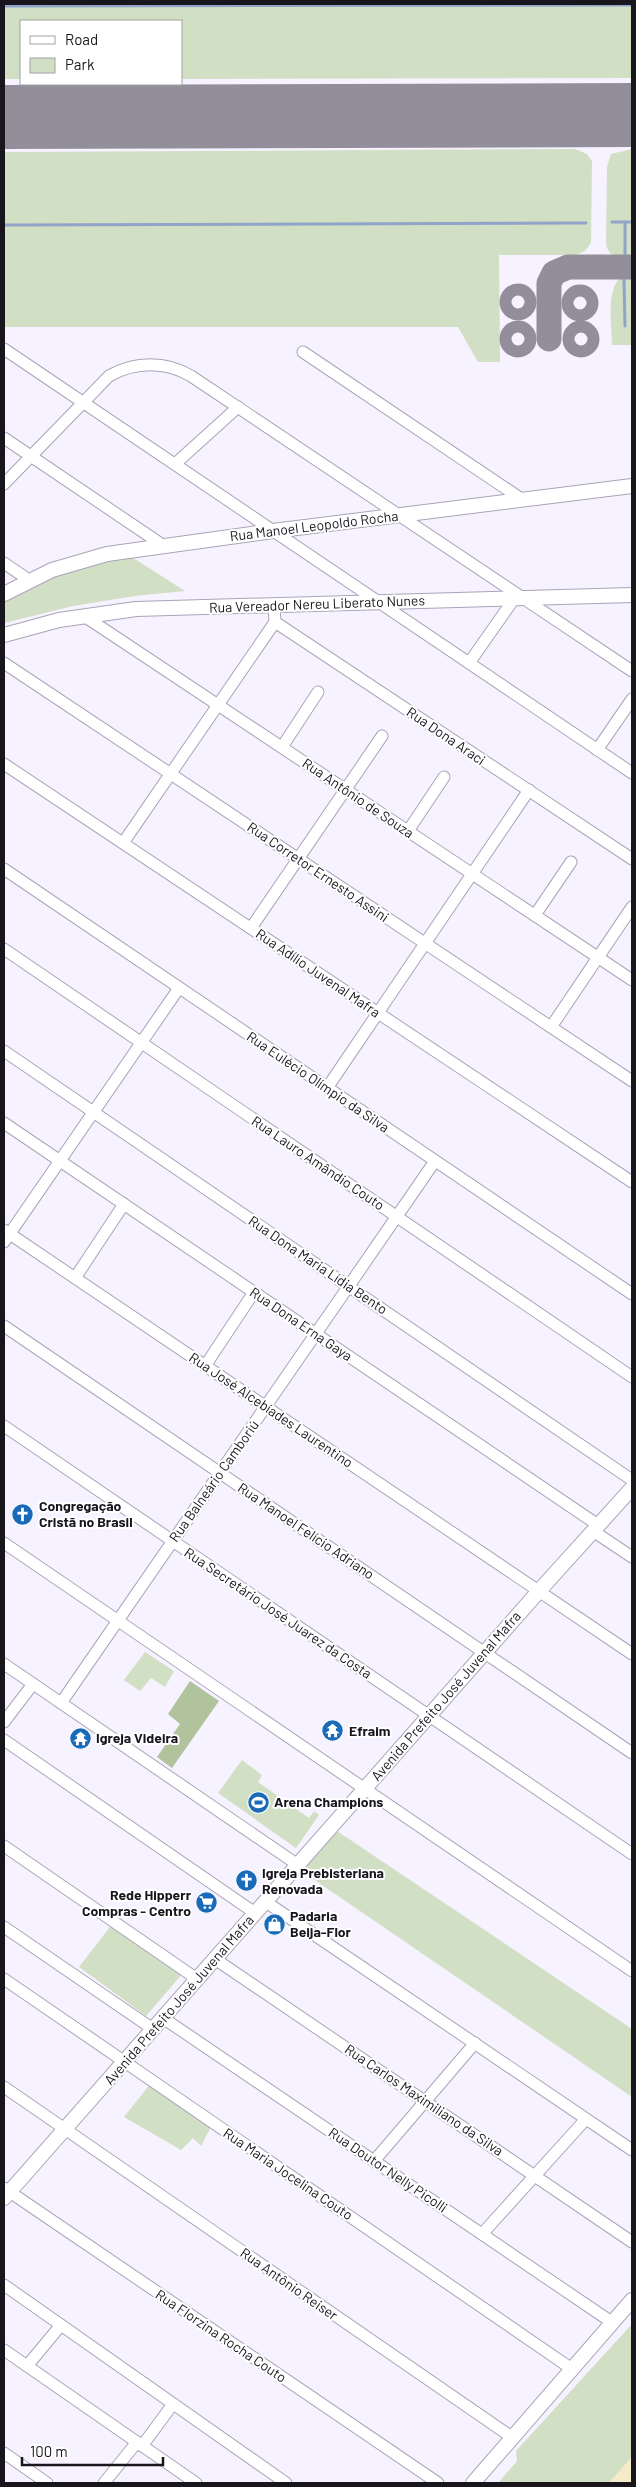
<svg xmlns="http://www.w3.org/2000/svg" width="636" height="2487" font-family="Barlow,sans-serif">
<style>
.green{fill:#d1dfc4}
.forest{fill:#b0c39c}
.sand{fill:#f5ebc6}
.lines{fill:none;stroke-linecap:round;stroke-linejoin:round}
.stream{stroke:#91a3c8;stroke-width:3}
.taxiway{stroke:#938f9a;stroke-width:25}
.runway{stroke:#938f9a;stroke-width:64}
.minor-casing{stroke:#aaa4b7;stroke-width:13}
.major-casing{stroke:#aaa4b7;stroke-width:16}
.minor{stroke:#fff;stroke-width:11}
.major{stroke:#fff;stroke-width:14}
.labels{text-anchor:middle;stroke-width:4;stroke-linejoin:round;paint-order:stroke}
.street-label{font-size:14px;fill:#18151c;stroke:#fff}
.poi-label{font-size:14px;font-weight:bold;fill:#18151c;stroke:#fff;text-anchor:start}
</style>
<rect width="100%" height="100%" fill="#f7f2ff"/>
<g class="green">
<polygon points="4,4 632,4 632,78 181,79 181,21 21,21 21,79 4,79"/>
<polygon points="575,149 587,154 592,161 591,243 585,251 575,255 499,255 500,362 478,362 458,327 4,327 4,152"/>
<path d="M 632,149 L 632,259 C 620,259 609,258 606,244 L 607,167 L 611,154 Z"/>
<path d="M 626,274 L 632,274 L 632,343 L 631,345 L 612,345 C 612,325 604,283 626,274 Z"/>
<polygon points="127,554 185,591 135,596 73,606 4,623 4,600 57,573"/>
<polygon points="145,1652 174,1671 165,1687 151,1678 140,1691 124,1680"/>
<polygon points="242,1760 262,1775 258,1782 309,1818 314,1811 319,1815 296,1848 218,1793"/>
<polygon points="337,1831 632,2029 632,2097 300,1870"/>
<polygon points="113,1923 183,1973 146,2016 79,1967"/>
<polygon points="151,2083 212,2125 201,2146 193,2138 181,2150 124,2117"/>
<polygon points="632,2324 632,2457 609,2483 498,2483 517,2461 516,2451"/>
</g>
<polygon class="forest" points="190,1681 219,1701 172,1768 157,1757 180,1724 168,1714"/>
<polygon class="sand" points="632,2457 632,2483 609,2483"/>
<g class="lines">
<g class="stream">
<polyline points="4,6 632,5"/>
<polyline points="612,222 632,222"/>
<polyline points="625,222 625,254"/>
<polyline points="4,225 586,223"/>
<polyline points="624,280 625,326"/>
</g>
<g class="taxiway">
<circle cx="518" cy="302" r="6"/>
<circle cx="580" cy="303" r="6"/>
<circle cx="581" cy="339" r="6"/>
<circle cx="518" cy="339" r="6"/>
<polyline points="549,339 549,283 554,273 568,267 632,267"/>
</g>
<polyline class="runway" points="4,117 632,115"/>
<defs>
<g id="minor">
<polyline points="4,349 632,773"/>
<polyline points="303,352 523,500"/>
<polyline points="4,438 164,546"/>
<polyline points="175,464 238,407"/>
<path d="M 4,484 L 109,376 C 135,361 166,361 191,376 L 632,671"/>
<polyline points="4,563 29,580"/>
<polyline points="274,605 275,622 632,859"/>
<polyline points="84,616 632,980"/>
<polyline points="4,663 632,1081"/>
<polyline points="469,663 514,599"/>
<polyline points="282,747 318,692"/>
<polyline points="597,750 632,699"/>
<polyline points="4,764 632,1182"/>
<polyline points="408,831 444,777"/>
<polyline points="123,843 275,622"/>
<polyline points="4,869 632,1294"/>
<polyline points="535,915 571,862"/>
<polyline points="251,928 382,736"/>
<polyline points="4,949 632,1377"/>
<polyline points="551,1027 632,907"/>
<polyline points="4,1051 632,1480"/>
<polyline points="327,1088 529,790"/>
<polyline points="4,1123 598,1525"/>
<polyline points="4,1230 632,1654"/>
<polyline points="4,1242 179,988"/>
<polyline points="75,1278 124,1204"/>
<polyline points="4,1326 632,1753"/>
<polyline points="205,1366 254,1292"/>
<polyline points="4,1426 632,1854"/>
<polyline points="593,1531 632,1557"/>
<polyline points="4,1543 632,1971"/>
<polyline points="4,1664 298,1865"/>
<polyline points="61,1703 435,1161"/>
<polyline points="4,1722 33,1684"/>
<polyline points="4,1740 255,1913"/>
<polyline points="4,1846 197,1979"/>
<polyline points="266,1902 632,2150"/>
<polyline points="4,1927 153,2029"/>
<polyline points="215,1959 632,2242"/>
<polyline points="4,1979 572,2369"/>
<polyline points="163,2018 613,2323"/>
<polyline points="4,2087 513,2438"/>
<polyline points="374,2161 475,2043"/>
<polyline points="4,2188 438,2483"/>
<polyline points="482,2234 586,2119"/>
<polyline points="4,2285 286,2483"/>
<polyline points="4,2350 196,2483"/>
<polyline points="27,2366 61,2325"/>
<polyline points="142,2446 173,2404"/>
<polyline points="4,2453 47,2483"/>
<polyline points="104,2483 137,2442"/>
</g>
<g id="major">
<polyline points="4,594 52,570 107,554 273,531 632,486"/>
<polyline points="4,635 59,620 136,609 632,595"/>
<polyline points="4,2198 539,1591 632,1488"/>
<polyline points="473,2483 632,2300"/>
</g>
</defs>
<use href="#minor" class="minor-casing"/>
<use href="#major" class="major-casing"/>
<use href="#minor" class="minor"/>
<use href="#major" class="major"/>
</g>
<defs>
<symbol id="church-disc" viewBox="-11 -11 22 22"><circle r="9.5" fill="#196bb9" stroke="#fff"/><path d="M-1.2-6h2.4v3.5h3.3v2.4h-3.3V6h-2.4V-.1h-3.3v-2.4h3.3Z" fill="#fff"/></symbol>
<symbol id="temple-disc" viewBox="-11 -11 22 22"><circle r="9.5" fill="#196bb9" stroke="#fff"/><path d="M0-6L5-2H3V0L6.5 2.5H4V6H1.5V3h-3V6H-4V2.5H-6.5L-3 0V-2H-5Z" fill="#fff"/></symbol>
<symbol id="stadium-disc" viewBox="-11 -11 22 22"><circle r="9.5" fill="#196bb9" stroke="#fff"/><path d="M0-5a6.5 5 0 1 0 0 10a6.5 5 0 1 0 0-10ZM-3.5-1.8h7v3.6h-7Z" fill="#fff"/></symbol>
<symbol id="supermarket-disc" viewBox="-11 -11 22 22"><circle r="9.5" fill="#196bb9" stroke="#fff"/><path d="M-6-5.5h2.5l.6 2H6L4.5 2H-2.5L-4.4-4H-6ZM-1.5 3.2a1.3 1.3 0 1 0 .1 0ZM3 3.2a1.3 1.3 0 1 0 .1 0Z" fill="#fff"/></symbol>
<symbol id="shop-disc" viewBox="-11 -11 22 22"><circle r="9.5" fill="#196bb9" stroke="#fff"/><path d="M-5-2.5h2.3a2.7 3.5 0 0 1 5.4 0H5L5.5 6h-11ZM-1.5-2.5h3a1.5 2.3 0 0 0-3 0Z" fill="#fff"/></symbol>
</defs>
<g fill-rule="evenodd">
<use href="#church-disc" x="10" y="1502" width="25" height="25"/>
<use href="#temple-disc" x="320" y="1718" width="25" height="25"/>
<use href="#temple-disc" x="68" y="1726" width="25" height="25"/>
<use href="#stadium-disc" x="246" y="1790" width="25" height="25"/>
<use href="#church-disc" x="234" y="1868" width="25" height="25"/>
<use href="#supermarket-disc" x="194" y="1890" width="25" height="25"/>
<use href="#shop-disc" x="262" y="1912" width="25" height="25"/>
</g>
<g class="labels">
<g class="street-label">
<text transform="translate(314 526) rotate(-7)" y="5">Rua Manoel Leopoldo Rocha</text>
<text transform="translate(317 604) rotate(-2)" y="5">Rua Vereador Nereu Liberato Nunes</text>
<text transform="translate(446 736) rotate(34)" y="5">Rua Dona Araci</text>
<text transform="translate(358 798) rotate(34)" y="5">Rua Antônio de Souza</text>
<text transform="translate(318 872) rotate(34)" y="5">Rua Corretor Ernesto Assini</text>
<text transform="translate(318 973) rotate(34)" y="5">Rua Adílio Juvenal Mafra</text>
<text transform="translate(318 1082) rotate(34)" y="5">Rua Eulécio Olímpio da Silva</text>
<text transform="translate(318 1163) rotate(34)" y="5">Rua Lauro Amândio Couto</text>
<text transform="translate(318 1265) rotate(34)" y="5">Rua Dona Maria Lídia Bento</text>
<text transform="translate(301 1324) rotate(34)" y="5">Rua Dona Erna Gaya</text>
<text transform="translate(271 1410) rotate(34)" y="5">Rua José Alcebíades Laurentino</text>
<text transform="translate(214 1481) rotate(-55)" y="5">Rua Balneário Camboriú</text>
<text transform="translate(306 1531) rotate(34)" y="5">Rua Manoel Felício Adriano</text>
<text transform="translate(278 1613) rotate(34)" y="5">Rua Secretário José Juarez da Costa</text>
<text transform="translate(446 1696) rotate(-49)" y="5">Avenida Prefeito José Juvenal Mafra</text>
<text transform="translate(179 2000) rotate(-49)" y="5">Avenida Prefeito José Juvenal Mafra</text>
<text transform="translate(424 2100) rotate(34)" y="5">Rua Carlos Maximiliano da Silva</text>
<text transform="translate(388 2170) rotate(34)" y="5">Rua Doutor Nelly Picolli</text>
<text transform="translate(288 2174) rotate(34)" y="5">Rua Maria Jocelina Couto</text>
<text transform="translate(289 2284) rotate(35)" y="5">Rua Antônio Reiser</text>
<text transform="translate(221 2336) rotate(34)" y="5">Rua Florzina Rocha Couto</text>
</g>
<g class="poi-label">
<text x="39" y="1511">Congregação<tspan x="39" dy="16">Cristã no Brasil</tspan></text>
<text x="349" y="1736">Efraim</text>
<text x="96" y="1743">Igreja Videira</text>
<text x="274" y="1807">Arena Champions</text>
<text x="262" y="1878">Igreja Prebisteriana<tspan x="262" dy="16">Renovada</tspan></text>
<text x="191" y="1900" text-anchor="end">Rede Hipperr<tspan x="191" dy="16">Compras - Centro</tspan></text>
<text x="290" y="1921">Padaria<tspan x="290" dy="16">Beija-Flor</tspan></text>
</g>
</g>
<rect width="636" height="2487" fill="none" stroke="#18151c" stroke-width="10"/>
<rect x="20" y="20" width="162" height="65" fill="#ffffff" stroke="#a3a1a4"/>
<rect x="30" y="36" width="25" height="8" fill="#ffffff" stroke="#a3a1a4"/>
<text x="65" y="45" font-size="15" fill="#18151c">Road</text>
<rect x="30" y="58" width="25" height="15" fill="#d1dfc4" stroke="#a3a1a4"/>
<text x="65" y="70" font-size="15" fill="#18151c">Park</text>
<path d="M22 2457v8h141v-8" fill="none" stroke="#18151c" stroke-width="2.5"/>
<text x="30" y="2457" font-size="15" fill="#18151c" stroke="#ffffff" stroke-width="4" paint-order="stroke">100 m</text>
</svg>
